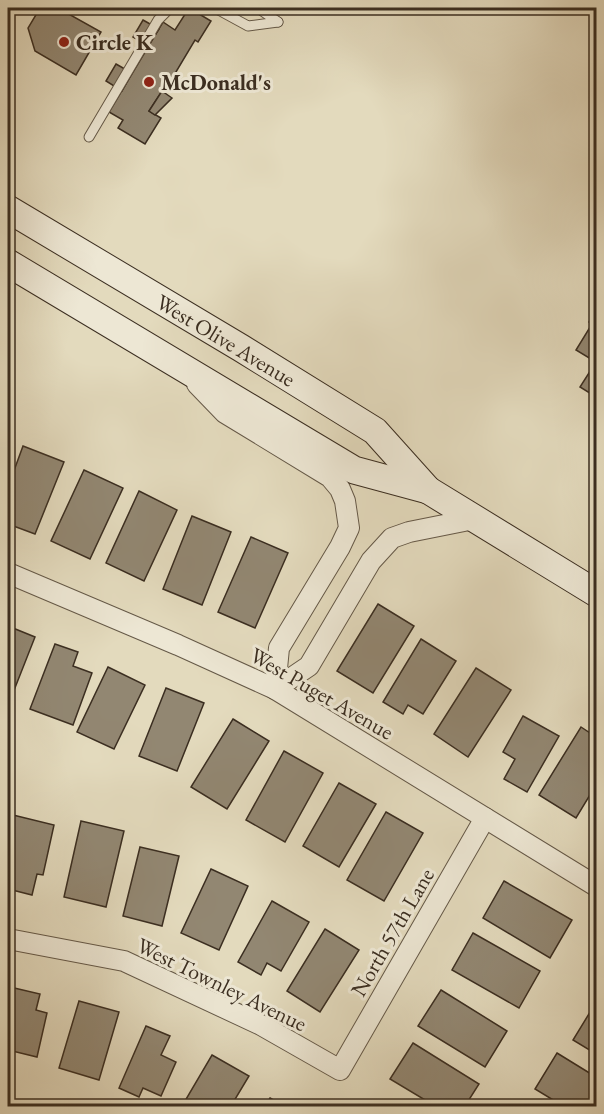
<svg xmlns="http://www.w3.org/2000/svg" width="604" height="1114" font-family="'EB Garamond',serif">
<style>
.building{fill:#928772;stroke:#3b2e21;stroke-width:1.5}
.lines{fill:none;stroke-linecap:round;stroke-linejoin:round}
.service-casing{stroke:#655948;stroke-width:11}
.minor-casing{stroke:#655948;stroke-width:22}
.secondary-casing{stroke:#3b2e21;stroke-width:29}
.service{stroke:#ede7d4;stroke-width:9}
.minor{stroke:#ede7d4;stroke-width:20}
.secondary{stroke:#ede7d4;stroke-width:27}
.poi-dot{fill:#8f2418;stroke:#ede7d4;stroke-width:2}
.labels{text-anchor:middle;stroke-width:6;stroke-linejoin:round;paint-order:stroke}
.poi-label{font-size:22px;font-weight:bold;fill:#3b2e21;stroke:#ede7d4;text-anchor:start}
.street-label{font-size:22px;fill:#3b2e21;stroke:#ede7d4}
</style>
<rect width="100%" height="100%" fill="#e3dabd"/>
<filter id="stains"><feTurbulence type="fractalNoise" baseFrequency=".00333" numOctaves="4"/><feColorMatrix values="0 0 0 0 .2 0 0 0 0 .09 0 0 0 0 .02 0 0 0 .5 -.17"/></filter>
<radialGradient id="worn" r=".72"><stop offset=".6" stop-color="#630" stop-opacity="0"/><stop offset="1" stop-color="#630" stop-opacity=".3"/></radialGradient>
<g class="building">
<polygon points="40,8 58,8 101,32 76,75 35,51 28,28"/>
<polygon points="189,8 211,21 198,42 195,40 164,92 162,91 149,111 161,118 145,144 118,128 123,120 109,112 163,22 175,30"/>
<polygon points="143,20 159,29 148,46 133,37"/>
<polygon points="116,64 132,73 122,91 106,81"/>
<polygon points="162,91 172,98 155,115 149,111"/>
<polygon points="596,310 596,397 580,387 596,362 576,350 592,324 589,322"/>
<polygon points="23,446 64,462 35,534 8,524 8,487"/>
<polygon points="84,470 123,488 90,559 51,541"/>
<polygon points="139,491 177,510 144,581 106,563"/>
<polygon points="192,516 231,532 202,605 163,589"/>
<polygon points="251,537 288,553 255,628 218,612"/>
<polygon points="378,604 414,626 373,693 337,671"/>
<polygon points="8,626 35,637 9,703 8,703"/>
<polygon points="421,639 456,661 423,714 408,705 403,714 383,702"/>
<polygon points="55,644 78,652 73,666 92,673 73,725 30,709"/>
<polygon points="108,667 145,685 114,749 77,732"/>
<polygon points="476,668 511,690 468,757 434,734"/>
<polygon points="166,688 204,703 177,771 139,756"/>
<polygon points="523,716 559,736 527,792 504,779 515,759 503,752"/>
<polygon points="233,719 269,741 227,809 191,787"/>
<polygon points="581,727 596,737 596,785 576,818 539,795"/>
<polygon points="284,751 323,773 285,842 246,820"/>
<polygon points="339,783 376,804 339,867 303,846"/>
<polygon points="386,812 423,833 384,901 347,880"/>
<polygon points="13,815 54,825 43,875 37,874 32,895 8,889 8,839"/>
<polygon points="81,821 124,831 106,907 64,897"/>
<polygon points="140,847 179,856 162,926 123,916"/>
<polygon points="211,869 248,886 219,950 181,933"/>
<polygon points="504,881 572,920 550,958 483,918"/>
<polygon points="272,901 309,922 281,971 267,963 261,975 238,962"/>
<polygon points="325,929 359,950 320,1012 287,991"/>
<polygon points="473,933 540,971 519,1008 452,970"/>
<polygon points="10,987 40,994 36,1010 47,1013 37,1057 8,1050 8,997"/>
<polygon points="441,990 507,1031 485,1067 418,1026"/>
<polygon points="79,1001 119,1012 99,1080 59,1068"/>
<polygon points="595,1004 596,1005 596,1054 573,1040"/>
<polygon points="146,1026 170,1036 161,1055 176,1062 161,1096 143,1088 139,1097 119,1088"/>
<polygon points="413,1043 479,1084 465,1106 435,1106 390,1079"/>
<polygon points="557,1053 596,1077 596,1106 563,1106 535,1089"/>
<polygon points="212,1055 249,1076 231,1106 182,1106"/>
<polygon points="270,1098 284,1106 265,1106"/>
<polygon points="527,1101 537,1106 524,1106"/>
</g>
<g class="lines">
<defs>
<g id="service">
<polyline points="215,8 248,26 278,22"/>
<polyline points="258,8 278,22"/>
<polyline points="89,137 158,20 170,8"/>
</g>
<g id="minor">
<polyline points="197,384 225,413 330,477 340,489 345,501 349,528 340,547 279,648 275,689"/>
<polyline points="8,573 178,645 275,689 596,886"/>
<polyline points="275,689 309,666 371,561 392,538 409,532 474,519"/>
<polyline points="8,939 124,961 261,1025 340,1070 485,818"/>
</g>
<g id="secondary">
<polyline points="8,209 241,348 375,431 428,490 596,593"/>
<polyline points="8,263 354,470 428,490"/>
</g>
</defs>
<use href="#service" class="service-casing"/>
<use href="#minor" class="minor-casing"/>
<use href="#secondary" class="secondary-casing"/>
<use href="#service" class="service"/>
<use href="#minor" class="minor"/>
<use href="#secondary" class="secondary"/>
</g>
<g class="poi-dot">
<circle cx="64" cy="42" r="6"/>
<circle cx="149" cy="82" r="6"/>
</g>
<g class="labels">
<g class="poi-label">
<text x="76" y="50">Circle K</text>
<text x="161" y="90">McDonald's</text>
</g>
<g class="street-label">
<text transform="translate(226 340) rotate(31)" y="8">West Olive Avenue</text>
<text transform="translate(322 693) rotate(30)" y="8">West Puget Avenue</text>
<text transform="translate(392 932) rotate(-60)" y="8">North 57th Lane</text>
<text transform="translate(222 984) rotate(26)" y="8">West Townley Avenue</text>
</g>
</g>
<rect width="604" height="1114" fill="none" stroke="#e3dabd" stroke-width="30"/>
<rect x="9" y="9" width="586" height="1096" fill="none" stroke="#3b2e21" stroke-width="3"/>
<rect x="15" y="15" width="574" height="1084" fill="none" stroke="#3b2e21" stroke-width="1.5"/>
<rect width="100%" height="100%" filter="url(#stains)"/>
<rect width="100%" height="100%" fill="url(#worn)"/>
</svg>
